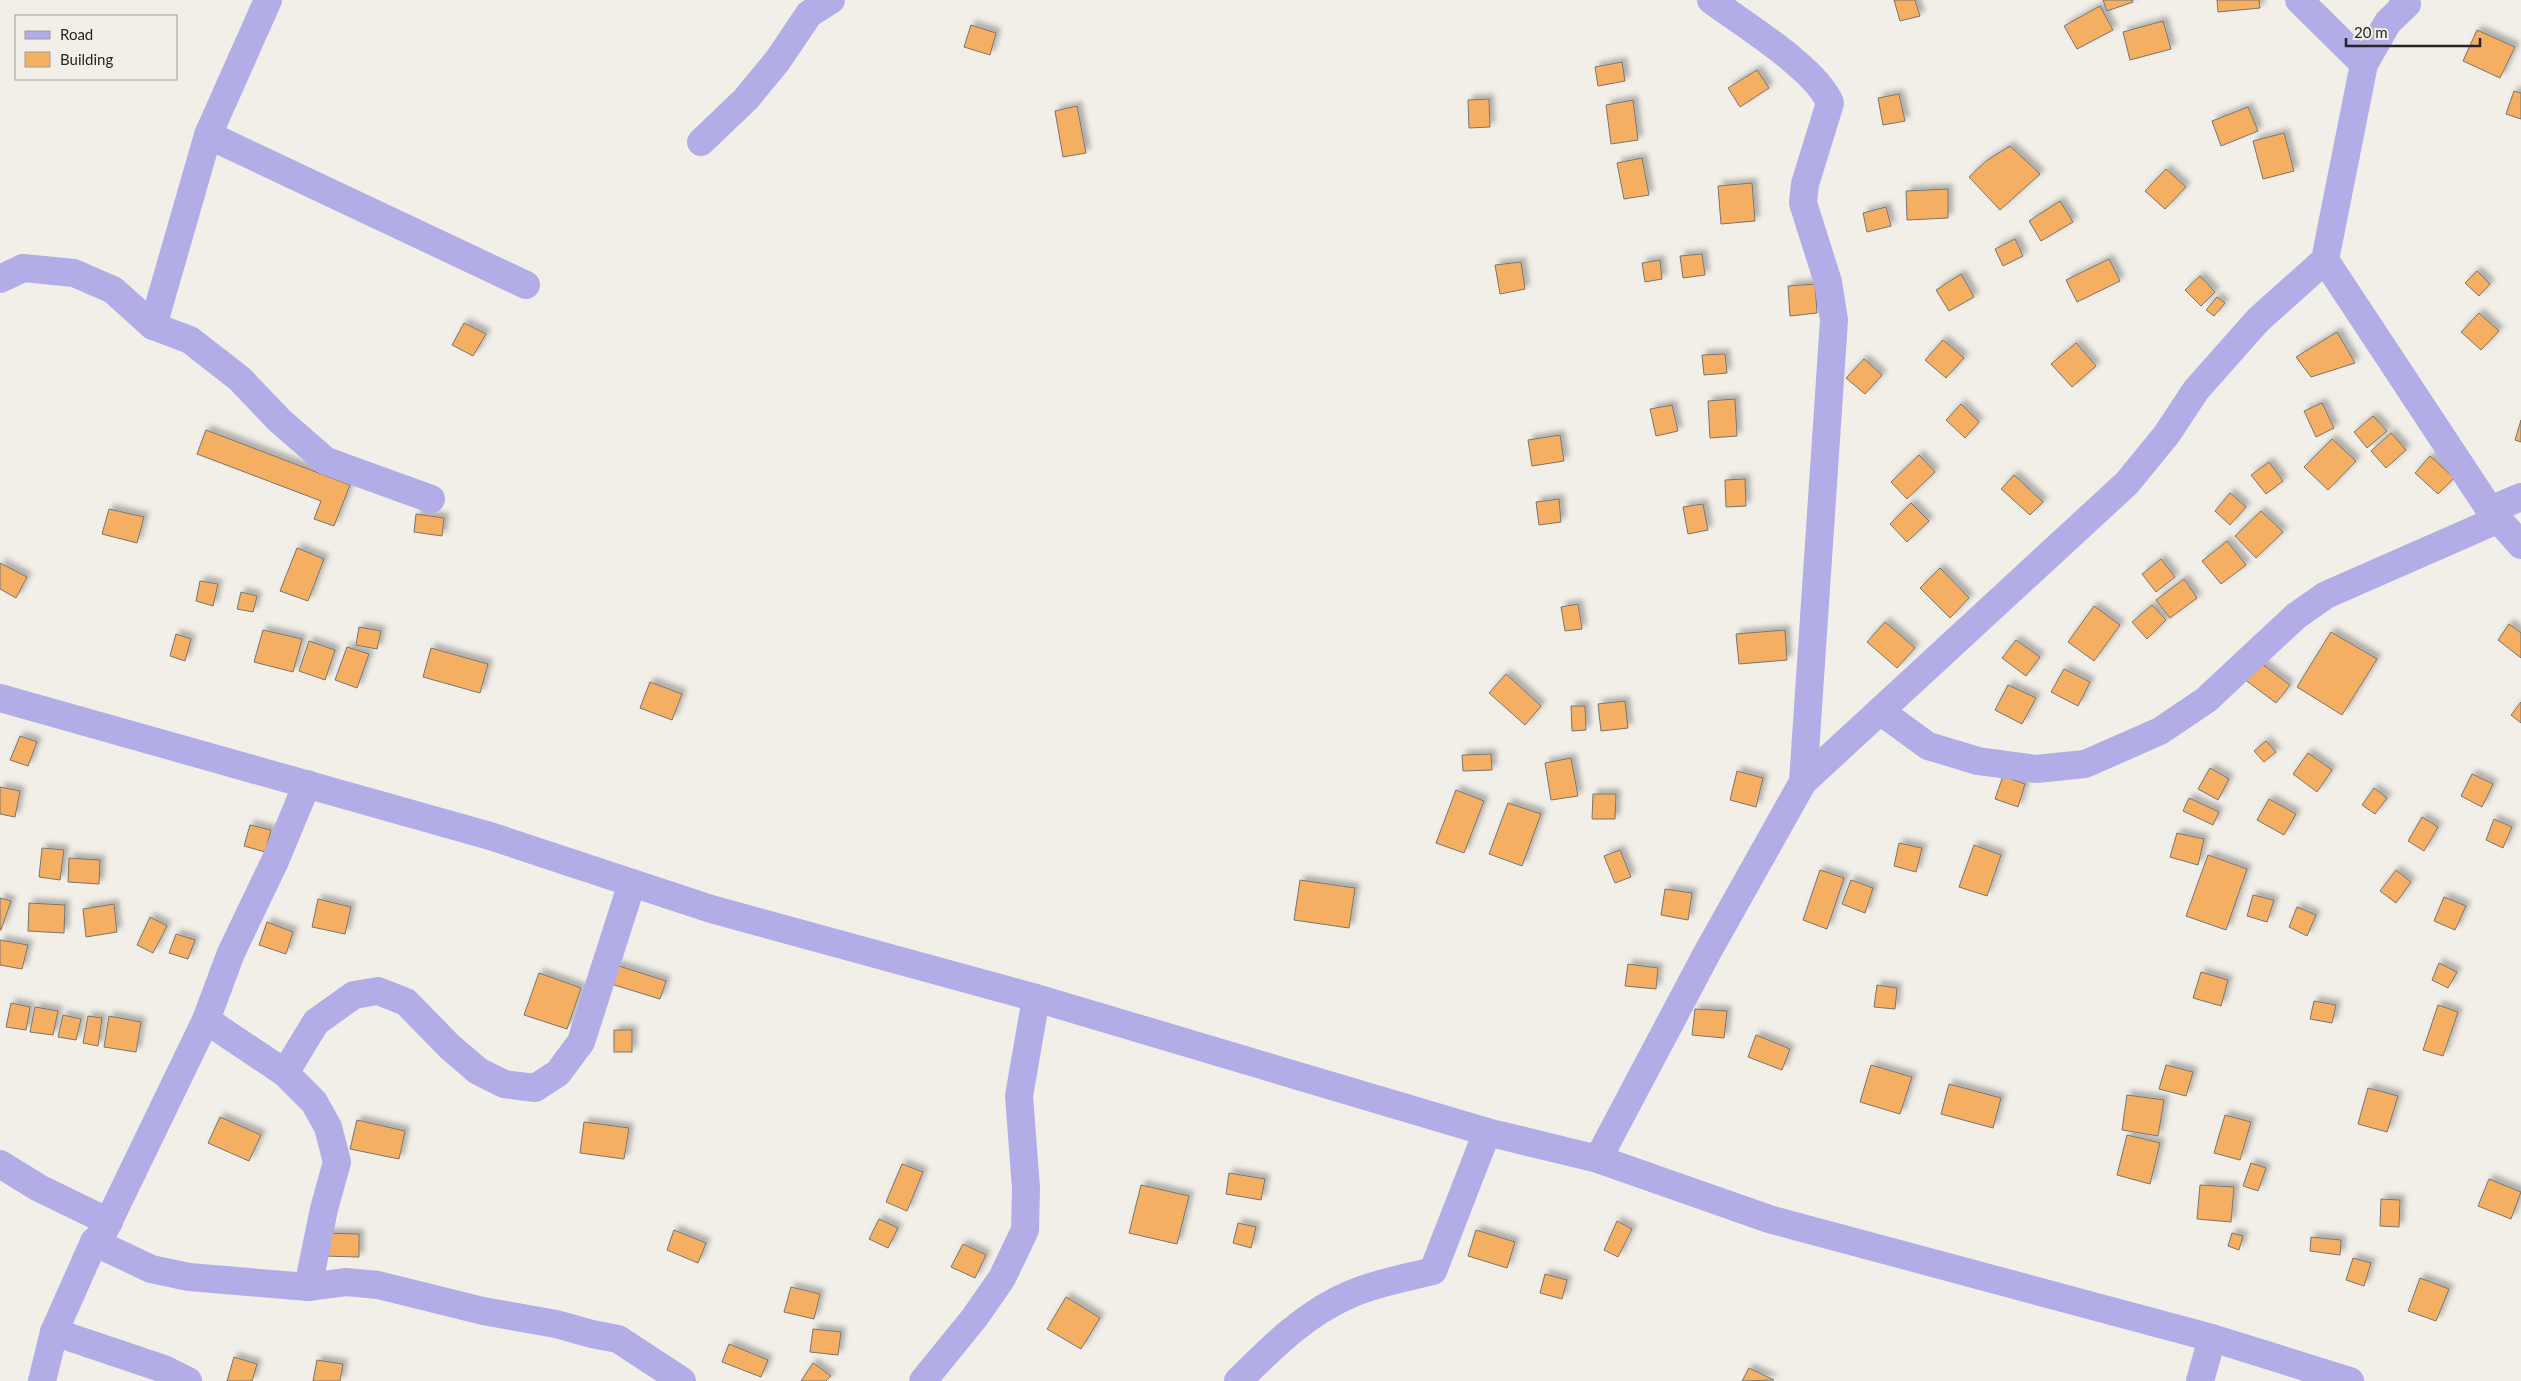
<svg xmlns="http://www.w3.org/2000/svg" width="2521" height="1381" font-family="Lato,sans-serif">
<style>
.building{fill:#f4af62;stroke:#797470;filter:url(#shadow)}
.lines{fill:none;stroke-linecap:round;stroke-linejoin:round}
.minor{stroke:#b2ace7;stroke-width:28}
</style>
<defs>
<filter id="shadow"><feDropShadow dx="4.5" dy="-4.5" stdDeviation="2.5" flood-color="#0004"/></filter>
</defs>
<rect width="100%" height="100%" fill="#f2efe9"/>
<g class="building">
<polygon points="1894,0 1915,0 1920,16 1900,21"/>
<polygon points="2103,0 2132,0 2133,2 2107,11"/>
<polygon points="2217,0 2259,0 2260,8 2218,12"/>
<polygon points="2100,6 2113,30 2077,49 2064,26"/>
<polygon points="2163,21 2171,49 2130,60 2123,32"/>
<polygon points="971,25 996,33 990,55 964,47"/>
<polygon points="2477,30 2515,47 2500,78 2463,61"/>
<polygon points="1622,62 1625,81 1598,86 1595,67"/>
<polygon points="1757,70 1769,88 1740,107 1728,88"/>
<polygon points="2514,91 2521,93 2521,119 2506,114"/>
<polygon points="1899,94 1905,121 1883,125 1878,98"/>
<polygon points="1489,99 1490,127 1469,128 1468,100"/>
<polygon points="1633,100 1638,140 1611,144 1606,105"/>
<polygon points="1077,106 1086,153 1063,157 1055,111"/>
<polygon points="2248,107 2258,131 2221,146 2212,121"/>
<polygon points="2284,133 2294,171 2263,179 2253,141"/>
<polygon points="2010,146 2040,174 2000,210 1969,177 1986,161"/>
<polygon points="1642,158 1649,195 1624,199 1617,163"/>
<polygon points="2166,169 2186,187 2165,209 2145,191"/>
<polygon points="1752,183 1755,221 1721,224 1718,186"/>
<polygon points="1948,189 1948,218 1907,220 1906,191"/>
<polygon points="2060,201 2073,222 2041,241 2029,221"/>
<polygon points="1886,207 1891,226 1867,232 1863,213"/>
<polygon points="2015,239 2023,256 2003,266 1995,249"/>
<polygon points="1702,254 1705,275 1683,278 1680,256"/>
<polygon points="2109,259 2120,281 2077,302 2066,280"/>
<polygon points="1660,260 1662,279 1645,282 1642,263"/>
<polygon points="1521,262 1525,289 1500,294 1495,265"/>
<polygon points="2477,271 2490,284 2479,296 2465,283"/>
<polygon points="1961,274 1974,297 1949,311 1936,290"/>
<polygon points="2200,276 2215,292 2201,306 2185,290"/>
<polygon points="1815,284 1817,313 1790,316 1788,286"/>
<polygon points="2217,297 2225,303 2214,316 2206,310"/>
<polygon points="2479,313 2499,331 2481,350 2461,332"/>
<polygon points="464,323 486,334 473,356 452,345"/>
<polygon points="2337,332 2355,363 2311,377 2296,357"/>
<polygon points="1943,340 1964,358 1946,378 1925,360"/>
<polygon points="2076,343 2096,366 2072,387 2051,364"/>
<polygon points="1725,354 1727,373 1704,375 1702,355"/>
<polygon points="1864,359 1882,375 1865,394 1846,378"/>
<polygon points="1735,399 1737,436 1710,438 1708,401"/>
<polygon points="2322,403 2334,428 2316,437 2304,411"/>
<polygon points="1961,404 1979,422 1965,438 1946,420"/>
<polygon points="1672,405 1678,431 1656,436 1650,409"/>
<polygon points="2373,416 2387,431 2367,448 2354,432"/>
<polygon points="2521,420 2521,442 2515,440"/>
<polygon points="206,430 350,485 334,526 314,519 321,501 197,454"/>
<polygon points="2391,433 2406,450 2386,468 2371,451"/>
<polygon points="1560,435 1564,461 1532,466 1528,440"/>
<polygon points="2332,439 2356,461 2328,490 2304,467"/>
<polygon points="1919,455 1935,472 1907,499 1891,482"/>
<polygon points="2430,456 2454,478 2438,494 2415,473"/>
<polygon points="2269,462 2283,481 2266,494 2251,475"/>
<polygon points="2014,475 2043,502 2030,515 2001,489"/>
<polygon points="1745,479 1746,506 1726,507 1725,480"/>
<polygon points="2230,493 2246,507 2230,525 2215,511"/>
<polygon points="1559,499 1561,522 1539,525 1536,502"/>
<polygon points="1911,503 1929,521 1907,542 1890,524"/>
<polygon points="1703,504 1708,530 1688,534 1683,507"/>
<polygon points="109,509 144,517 137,543 102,534"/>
<polygon points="2261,511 2283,532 2256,558 2235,536"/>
<polygon points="416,514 444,518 442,536 414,532"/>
<polygon points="2227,541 2246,565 2221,584 2202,561"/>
<polygon points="297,548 324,559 308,601 280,591"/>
<polygon points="2161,559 2175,577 2156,592 2142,574"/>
<polygon points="0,563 27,577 16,598 0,589"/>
<polygon points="1940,568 1969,598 1950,618 1920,588"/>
<polygon points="2184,579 2197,598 2170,618 2156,600"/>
<polygon points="200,581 218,584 213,606 196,601"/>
<polygon points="241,592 257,596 253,612 237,609"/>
<polygon points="1578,604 1582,629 1565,631 1561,607"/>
<polygon points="2152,605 2166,620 2147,639 2132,622"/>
<polygon points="2094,606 2120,625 2094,661 2068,642"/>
<polygon points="1885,622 1915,648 1897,668 1867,642"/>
<polygon points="2509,624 2521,633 2521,658 2498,640"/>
<polygon points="359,627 381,631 377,649 356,645"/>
<polygon points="263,630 302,639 293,672 254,662"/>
<polygon points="1785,630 1787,660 1739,664 1736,634"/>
<polygon points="2331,632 2377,659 2342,715 2297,687"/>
<polygon points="176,634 191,639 185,661 170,656"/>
<polygon points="2016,640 2040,657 2026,676 2002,658"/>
<polygon points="309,641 335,650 325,680 299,671"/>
<polygon points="347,647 369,654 357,688 335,680"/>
<polygon points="431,648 488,664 480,693 423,677"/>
<polygon points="2258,661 2290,685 2276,703 2244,679"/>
<polygon points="2064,669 2090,682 2078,706 2051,692"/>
<polygon points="1506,674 1541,706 1525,725 1489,693"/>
<polygon points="650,682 682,694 672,720 640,708"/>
<polygon points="2008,685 2036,698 2022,724 1995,710"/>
<polygon points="1625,701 1628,728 1601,731 1598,704"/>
<polygon points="2521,702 2521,723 2511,715"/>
<polygon points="1571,706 1585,706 1586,730 1572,731"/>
<polygon points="20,736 37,742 28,766 10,760"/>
<polygon points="2266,741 2276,752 2264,762 2254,751"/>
<polygon points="2308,753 2332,770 2317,792 2293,774"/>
<polygon points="1491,754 1492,770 1463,771 1462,755"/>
<polygon points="1571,758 1578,796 1551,800 1545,763"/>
<polygon points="2210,768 2229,779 2218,800 2198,789"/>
<polygon points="1737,771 1763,778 1756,807 1730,800"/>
<polygon points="2472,774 2493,784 2482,807 2461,796"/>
<polygon points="2003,776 2025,784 2018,807 1995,799"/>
<polygon points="0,787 20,791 15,817 0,814"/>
<polygon points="2374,788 2387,798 2375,814 2362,805"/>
<polygon points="1456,790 1484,801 1464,853 1436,843"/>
<polygon points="1593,794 1616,794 1615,819 1592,819"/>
<polygon points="2189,798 2219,812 2213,825 2183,811"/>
<polygon points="2269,799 2296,814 2284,835 2257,820"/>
<polygon points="1508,803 1541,814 1522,866 1489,854"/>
<polygon points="2422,817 2438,827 2424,851 2408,841"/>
<polygon points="2494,819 2512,827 2503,848 2486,840"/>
<polygon points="250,825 271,830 265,852 244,846"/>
<polygon points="2177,833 2204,839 2198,865 2170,857"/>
<polygon points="1899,843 1922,848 1916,872 1894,866"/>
<polygon points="1974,845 2001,855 1987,896 1959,887"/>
<polygon points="42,848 64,850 60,880 39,877"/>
<polygon points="1620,850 1631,877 1615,883 1604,856"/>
<polygon points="2208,855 2247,869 2226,930 2186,916"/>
<polygon points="69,858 100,860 99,884 68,882"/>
<polygon points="1820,870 1844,878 1827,929 1803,920"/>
<polygon points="2396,870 2411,882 2396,903 2380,891"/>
<polygon points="1300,880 1355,888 1349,928 1294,920"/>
<polygon points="1851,880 1873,888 1865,913 1842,904"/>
<polygon points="1665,889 1692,893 1688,920 1661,915"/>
<polygon points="2253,895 2274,900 2267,922 2247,916"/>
<polygon points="2444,897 2466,906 2455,930 2434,921"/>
<polygon points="0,898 11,901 1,930 0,930"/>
<polygon points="318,899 351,907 345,934 312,927"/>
<polygon points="29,903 65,905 64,933 28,931"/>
<polygon points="114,904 117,932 86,937 83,909"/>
<polygon points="2297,907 2316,915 2307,936 2289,927"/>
<polygon points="150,917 167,926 153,953 137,945"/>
<polygon points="267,922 293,932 286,954 259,945"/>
<polygon points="176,934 195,940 188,959 169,953"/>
<polygon points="0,940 28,945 22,969 0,965"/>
<polygon points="2439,963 2457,972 2448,988 2432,980"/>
<polygon points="1628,964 1658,968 1656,989 1625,986"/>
<polygon points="616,965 666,981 660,999 611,984"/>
<polygon points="2201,972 2228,980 2221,1006 2193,998"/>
<polygon points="539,973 581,988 567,1029 524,1015"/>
<polygon points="1877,985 1897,988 1895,1009 1874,1007"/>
<polygon points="2314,1001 2336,1005 2332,1023 2310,1019"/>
<polygon points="11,1003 30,1007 26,1030 6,1027"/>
<polygon points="2438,1005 2458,1012 2443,1056 2423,1050"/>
<polygon points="35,1007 58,1011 53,1035 30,1032"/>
<polygon points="1695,1009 1727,1011 1724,1038 1692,1035"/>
<polygon points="63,1015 81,1019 76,1040 58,1037"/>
<polygon points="88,1016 102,1018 98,1046 83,1043"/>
<polygon points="109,1016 141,1022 136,1052 104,1047"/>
<rect x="614" y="1030" width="18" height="22"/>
<polygon points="1756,1035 1790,1049 1782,1070 1748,1057"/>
<polygon points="1871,1065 1912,1077 1900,1114 1860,1102"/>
<polygon points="2166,1065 2193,1072 2186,1096 2159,1089"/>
<polygon points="1949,1084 2001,1098 1993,1128 1941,1114"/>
<polygon points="2368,1088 2398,1096 2387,1132 2358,1124"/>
<polygon points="2127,1095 2164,1100 2158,1136 2122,1130"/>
<polygon points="2225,1115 2251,1122 2240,1160 2214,1153"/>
<polygon points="220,1117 261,1135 249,1161 208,1143"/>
<polygon points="357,1120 405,1131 399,1159 350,1149"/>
<polygon points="584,1122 629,1128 624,1159 580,1153"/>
<polygon points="2127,1135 2160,1143 2150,1184 2117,1175"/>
<polygon points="2251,1163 2266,1168 2258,1191 2243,1186"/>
<polygon points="902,1164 923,1172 907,1211 886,1202"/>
<polygon points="1229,1173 1265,1179 1261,1200 1226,1194"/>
<polygon points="2489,1179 2521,1192 2511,1219 2478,1206"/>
<polygon points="1141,1185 1189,1196 1177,1244 1129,1233"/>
<polygon points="2200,1185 2234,1187 2231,1222 2197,1219"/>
<polygon points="2381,1199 2400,1200 2399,1227 2380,1226"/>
<polygon points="879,1219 898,1228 888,1248 869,1239"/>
<polygon points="1617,1221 1632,1229 1618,1257 1604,1250"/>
<polygon points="1238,1223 1256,1227 1251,1248 1233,1243"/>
<polygon points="674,1230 706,1243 698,1263 667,1250"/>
<polygon points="1476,1230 1515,1242 1507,1268 1468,1256"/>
<polygon points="323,1233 359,1234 359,1257 323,1256"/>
<polygon points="2232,1233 2243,1236 2239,1250 2228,1246"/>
<polygon points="2311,1237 2341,1240 2340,1255 2310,1251"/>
<polygon points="963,1244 986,1255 975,1278 951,1267"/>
<polygon points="2353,1258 2371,1263 2364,1286 2346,1280"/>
<polygon points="1545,1274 1567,1280 1562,1299 1540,1293"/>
<polygon points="2420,1278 2449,1289 2436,1321 2408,1311"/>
<polygon points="791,1287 820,1294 814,1319 784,1312"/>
<polygon points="1066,1297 1100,1318 1081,1349 1047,1329"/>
<polygon points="813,1329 841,1332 838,1355 810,1352"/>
<polygon points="729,1344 768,1360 761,1377 722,1362"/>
<polygon points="234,1357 257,1364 252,1381 227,1381"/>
<polygon points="317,1360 343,1364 340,1381 313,1381"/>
<polygon points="813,1363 831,1376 826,1381 801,1381"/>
<polygon points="1749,1368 1774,1380 1742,1381"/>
</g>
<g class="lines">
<g class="minor">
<path d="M 1711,0 C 1743,24 1817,69 1830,103 L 1805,184 L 1803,203 L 1828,282 L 1834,320 L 1803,782"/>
<polyline points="2299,0 2364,64"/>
<polyline points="208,135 526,285"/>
<polyline points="701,142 746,99 778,60 809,14 831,0"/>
<polyline points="2325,260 2490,510 2521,545"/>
<polyline points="0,279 23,268 74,273 113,290 153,326 190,340 240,379 279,420 326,461 431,499"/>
<polyline points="153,326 208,135 268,0"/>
<polyline points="2490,510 2521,497"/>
<polyline points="0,698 490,836 711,909 1036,998 1487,1132 1598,1159 1769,1219 2212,1338 2350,1381"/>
<polyline points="1880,711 1928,746 1978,761 2036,769 2085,764 2160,731 2206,700 2296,616 2326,595 2497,520"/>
<polyline points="206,1020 285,1073 314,1102 328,1127 337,1162 324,1209 308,1287"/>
<polyline points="285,1073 316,1022 354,995 378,991 406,1002 450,1047 478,1071 504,1084 535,1088 558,1073 581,1042 632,883"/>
<polyline points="1598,1159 1707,953 1803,782 2127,483 2167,434 2196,390 2258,320 2325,260 2364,64 2388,22 2407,4 2403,0"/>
<polyline points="0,1164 39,1188 109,1222"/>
<polyline points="94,1242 151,1269 189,1277 308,1287 346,1282 378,1285 483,1311 556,1324 592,1334 618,1339 682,1381"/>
<polyline points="54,1332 164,1369 188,1381"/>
<polyline points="42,1381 54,1332 94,1242 103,1233 206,1020 231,953 275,861 307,784"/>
<polyline points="923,1381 975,1317 1002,1278 1025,1230 1026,1188 1019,1096 1036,998"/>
<path d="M 1238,1381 C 1271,1348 1307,1312 1351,1294 C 1376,1283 1406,1278 1433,1271 L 1487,1132"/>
<polyline points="2200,1381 2212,1338"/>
</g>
</g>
<rect x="15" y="15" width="162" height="65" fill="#f2efe9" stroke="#a09e9a"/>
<rect x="25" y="31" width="25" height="8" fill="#b2ace7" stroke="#a09e9a"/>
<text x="60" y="40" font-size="15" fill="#262523">Road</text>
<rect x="25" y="52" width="25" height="15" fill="#f4af62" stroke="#a09e9a"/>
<text x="60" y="65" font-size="15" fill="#262523">Building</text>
<path d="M2346 38v8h134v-8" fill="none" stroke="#262523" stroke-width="2.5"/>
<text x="2354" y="38" font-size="15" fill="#262523" stroke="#f2efe9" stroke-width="4" paint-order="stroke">20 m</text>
</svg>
